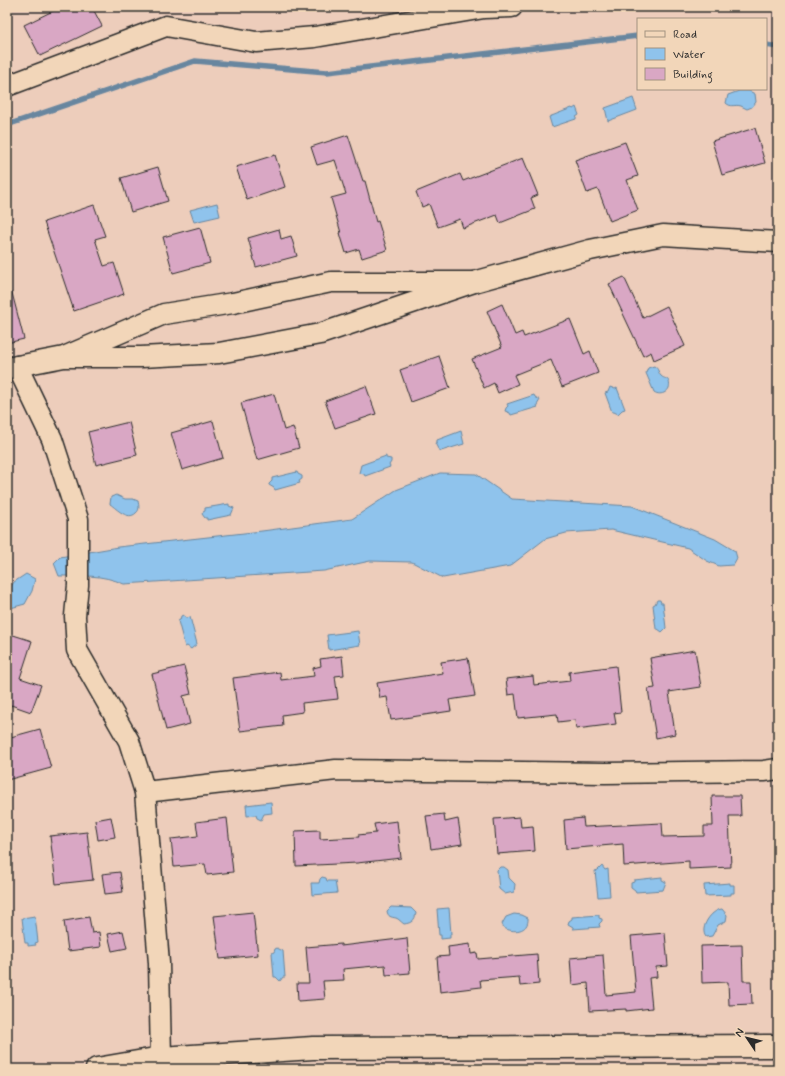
<svg xmlns="http://www.w3.org/2000/svg" width="785" height="1076" font-family="Mynerve,sans-serif">
<style>
.water{fill:#8fc3ec;stroke:#67869f}
.lines{fill:none;stroke-linecap:round;stroke-linejoin:round}
.stream{stroke:#67869f;stroke-width:5.5}
.building{fill:#d9a7c4;stroke:#2b2b2b}
.street-casing{stroke:#2b2b2b;stroke-width:23}
.secondary-casing{stroke:#2b2b2b;stroke-width:25}
.street{stroke:#f2d6b9;stroke-width:20}
.secondary{stroke:#f2d6b9;stroke-width:22}
</style>
<rect width="100%" height="100%" fill="#edcdbb"/>
<filter id="ink" filterUnits="userSpaceOnUse"><feTurbulence type="fractalNoise" baseFrequency=".025" numOctaves="2"/><feDisplacementMap in="SourceGraphic" scale="8" xChannelSelector="R" yChannelSelector="G"/><feConvolveMatrix kernelMatrix="1 2 1 2 8 2 1 2 1" color-interpolation-filters="sRGB"/></filter>
<g filter="url(#ink)">
<g class="water">
<path d="M 739,91 L 749,91 L 755,94 L 756,102 L 752,107 L 747,109 C 745,108 743,107 741,106 C 735,104 731,108 726,103 L 728,95 Z"/>
<polygon points="633,98 637,110 608,121 605,108"/>
<polygon points="576,107 579,115 576,117 576,119 552,127 549,117 572,108 573,109"/>
<polygon points="217,203 220,216 194,222 190,210"/>
<path d="M 654,366 C 659,369 658,373 661,376 C 664,379 668,378 669,382 C 672,391 661,397 654,392 L 646,373 L 648,368 Z"/>
<polygon points="610,387 615,389 617,388 625,409 622,410 618,414 614,412 612,412 605,393 608,392"/>
<polygon points="534,395 535,397 540,400 537,405 538,407 511,415 510,413 505,411 506,408 508,406 507,404"/>
<polygon points="461,431 464,444 441,451 438,449 435,443 437,442 437,440"/>
<polygon points="386,456 386,458 391,459 391,462 389,465 390,467 365,476 364,474 359,473 361,465"/>
<polygon points="297,472 298,474 302,476 302,479 299,481 300,483 275,490 274,488 269,485 269,484 272,481 272,478"/>
<path d="M 440,473 L 476,474 L 512,499 L 632,506 L 715,539 L 735,551 L 737,558 L 733,565 L 719,566 L 707,561 L 688,548 L 611,530 L 566,533 L 545,539 L 510,566 L 443,578 L 412,562 L 370,561 L 324,571 L 124,584 C 102,574 82,576 59,576 L 54,563 L 60,557 L 118,547 L 262,531 L 352,519 L 396,490 Z"/>
<path d="M 116,495 L 125,499 L 133,499 L 138,501 C 139,506 140,510 136,513 C 128,521 117,509 110,504 L 111,497 Z"/>
<polygon points="229,504 229,506 234,508 231,515 207,520 207,518 205,518 202,514 203,512 205,511 205,508"/>
<polygon points="26,574 35,579 32,591 25,604 7,609 7,592 14,582"/>
<polygon points="657,600 660,600 661,603 663,603 666,628 662,632 658,629 656,629 653,605 655,604"/>
<polygon points="183,615 187,618 190,617 197,644 191,649 187,646 185,647 178,621 180,620 181,616"/>
<polygon points="358,631 360,645 329,650 327,635"/>
<polygon points="271,802 272,813 264,814 261,820 257,818 256,815 247,816 246,805"/>
<polygon points="602,866 605,870 608,869 610,896 598,897 595,871 598,870"/>
<polygon points="500,867 504,867 508,870 509,878 515,884 514,892 505,894 499,889 497,870"/>
<polygon points="322,877 326,878 327,881 335,881 337,893 312,895 311,883 319,883 320,879"/>
<polygon points="662,877 662,880 666,882 663,890 636,892 635,890 631,887 631,883 634,882 634,880"/>
<polygon points="730,883 730,885 734,885 734,893 731,893 731,895 705,896 704,885"/>
<path d="M 391,907 L 411,908 L 416,913 C 415,920 412,923 404,924 C 401,922 399,919 396,918 C 391,917 388,917 387,911 Z"/>
<polygon points="449,908 451,934 450,934 450,938 441,939 441,935 439,935 437,909"/>
<path d="M 722,909 L 727,915 L 726,921 L 718,925 L 712,936 L 706,937 C 699,928 711,910 722,909 Z"/>
<path d="M 514,914 L 522,915 L 528,918 C 529,932 513,933 504,928 L 502,924 L 506,917 Z"/>
<polygon points="599,915 599,918 602,919 602,921 599,924 600,927 573,929 573,927 568,924 569,921 572,919 572,917"/>
<polygon points="35,916 38,942 35,943 36,945 28,946 28,943 25,943 22,918"/>
<polygon points="277,948 283,951 285,977 283,977 280,981 276,977 274,977 272,953 274,952 275,949"/>
</g>
<g class="lines">
<g class="stream">
<polyline points="766,45 778,47"/>
<polyline points="7,125 195,61 327,72 638,36"/>
</g>
</g>
<g class="building">
<polygon points="61,7 92,7 102,26 40,56 24,25"/>
<polygon points="755,128 765,163 722,175 712,141"/>
<polygon points="348,135 363,181 365,181 376,222 378,221 387,250 362,258 359,249 346,253 340,233 341,233 331,198 346,194 335,160 317,165 311,147"/>
<polygon points="625,142 638,176 627,180 638,210 610,221 598,189 587,193 575,160"/>
<polygon points="275,155 285,187 247,200 236,167"/>
<polygon points="523,158 538,195 531,198 535,209 500,223 497,215 463,228 460,219 438,227 429,204 422,207 416,192 460,174 463,181"/>
<polygon points="158,167 168,201 131,212 121,178"/>
<polygon points="94,205 105,236 95,239 104,266 114,263 124,294 74,311 44,222"/>
<polygon points="200,227 210,263 173,273 163,237"/>
<polygon points="279,229 281,239 291,236 297,256 256,267 248,238"/>
<polygon points="624,277 643,318 667,306 685,346 654,360 651,352 643,356 609,284"/>
<polygon points="12,293 24,339 7,343 7,294"/>
<polygon points="502,304 515,335 522,332 524,337 570,319 584,354 590,351 598,373 562,387 551,360 514,375 518,384 498,393 494,383 484,388 472,359 502,347 487,311"/>
<polygon points="439,356 450,388 411,402 400,370"/>
<polygon points="366,386 376,414 335,428 325,401"/>
<polygon points="274,394 284,430 293,427 299,448 257,460 241,403"/>
<polygon points="213,421 223,458 182,470 171,433"/>
<polygon points="129,422 137,455 96,465 88,432"/>
<polygon points="7,633 32,641 20,678 41,685 31,712 11,705 10,708 7,708"/>
<polygon points="695,650 701,687 669,692 675,734 656,738 648,689 655,688 650,658"/>
<polygon points="342,656 344,675 335,676 338,699 302,703 303,712 282,715 283,726 240,731 233,678 280,672 281,680 314,676 313,668 321,666 320,659"/>
<polygon points="468,658 475,696 449,700 451,711 391,720 387,697 380,698 377,683 443,673 441,662"/>
<polygon points="184,666 191,694 183,696 190,724 166,730 152,674"/>
<polygon points="616,666 621,712 614,713 616,724 576,729 575,720 558,722 557,714 518,718 515,694 508,695 506,679 533,676 534,685 570,681 569,672"/>
<polygon points="40,729 51,768 7,780 7,738"/>
<polygon points="712,796 740,796 741,816 729,816 731,867 689,869 689,861 624,866 623,844 566,849 564,820 583,818 584,827 662,823 663,837 704,836 704,826 713,826"/>
<polygon points="444,814 445,822 458,819 462,844 431,849 426,816"/>
<polygon points="111,817 115,837 98,840 95,820"/>
<polygon points="520,817 521,827 533,826 535,851 497,854 494,819"/>
<polygon points="227,818 233,872 207,875 205,864 174,867 171,839 198,836 196,822"/>
<polygon points="397,821 401,858 357,863 296,866 295,831 320,830 320,839 359,837 358,835 376,833 374,824"/>
<polygon points="87,832 93,880 56,884 50,836"/>
<polygon points="120,872 123,892 105,894 102,874"/>
<polygon points="253,912 258,955 220,959 214,916"/>
<polygon points="89,917 92,933 99,932 101,947 68,951 64,921"/>
<polygon points="123,931 127,948 112,951 108,934"/>
<polygon points="665,933 668,966 656,967 657,977 649,978 652,1008 626,1011 626,1009 590,1011 588,983 572,985 570,958 603,955 606,995 636,992 631,936"/>
<polygon points="407,938 410,973 386,975 385,965 343,969 344,980 323,981 325,999 298,1001 297,983 309,983 306,947 341,944 341,946"/>
<polygon points="470,944 471,954 477,953 478,959 537,954 539,984 520,986 519,977 480,980 481,987 440,992 437,957 449,956 448,947"/>
<polygon points="742,945 743,981 751,981 752,1004 729,1005 728,982 702,983 701,946"/>
</g>
<g class="lines">
<defs>
<g id="street">
<polyline points="7,86 166,26 256,42 315,37 484,8 512,7"/>
<polyline points="474,282 590,250 663,235 778,242"/>
<polyline points="17,366 52,439 78,519 78,585 75,616 77,650 129,741 145,792 159,963 161,1058"/>
<polyline points="7,368 64,357 141,357 219,353 320,334 474,282 331,282 233,303 164,314 64,357"/>
<polyline points="145,792 336,770 605,773 764,771 778,769"/>
</g>
<polyline id="secondary" points="97,1069 161,1058 313,1048 778,1046"/>
</defs>
<use href="#street" class="street-casing"/>
<use href="#secondary" class="secondary-casing"/>
<use href="#street" class="street"/>
<use href="#secondary" class="secondary"/>
</g>
</g>
<rect width="785" height="1076" fill="none" stroke="#f2d6b9" stroke-width="24"/>
<rect x="12" y="12" width="761" height="1052" fill="none" stroke="#2b2b2b" stroke-width="1.5" filter="url(#ink)"/>
<rect x="637" y="18" width="130" height="72" fill="#f2d6b9" stroke="#a29280"/>
<rect x="645" y="31" width="20" height="6" fill="#f2d6b9" stroke="#a29280"/>
<text x="673" y="38" font-size="12" fill="#2b2b2b">Road</text>
<rect x="645" y="48" width="20" height="12" fill="#8fc3ec" stroke="#a29280"/>
<text x="673" y="58" font-size="12" fill="#2b2b2b">Water</text>
<rect x="645" y="68" width="20" height="12" fill="#d9a7c4" stroke="#a29280"/>
<text x="673" y="78" font-size="12" fill="#2b2b2b">Building</text>
<g transform="translate(747 1038) rotate(305)" stroke="#f2d6b9" stroke-width="3" paint-order="stroke">
<path d="M0-3L7 15L0 10L-7 15Z" fill="#2b2b2b"/>
<text y="-6" font-size="11" font-weight="bold" text-anchor="middle" fill="#2b2b2b">N</text>
</g>
</svg>
